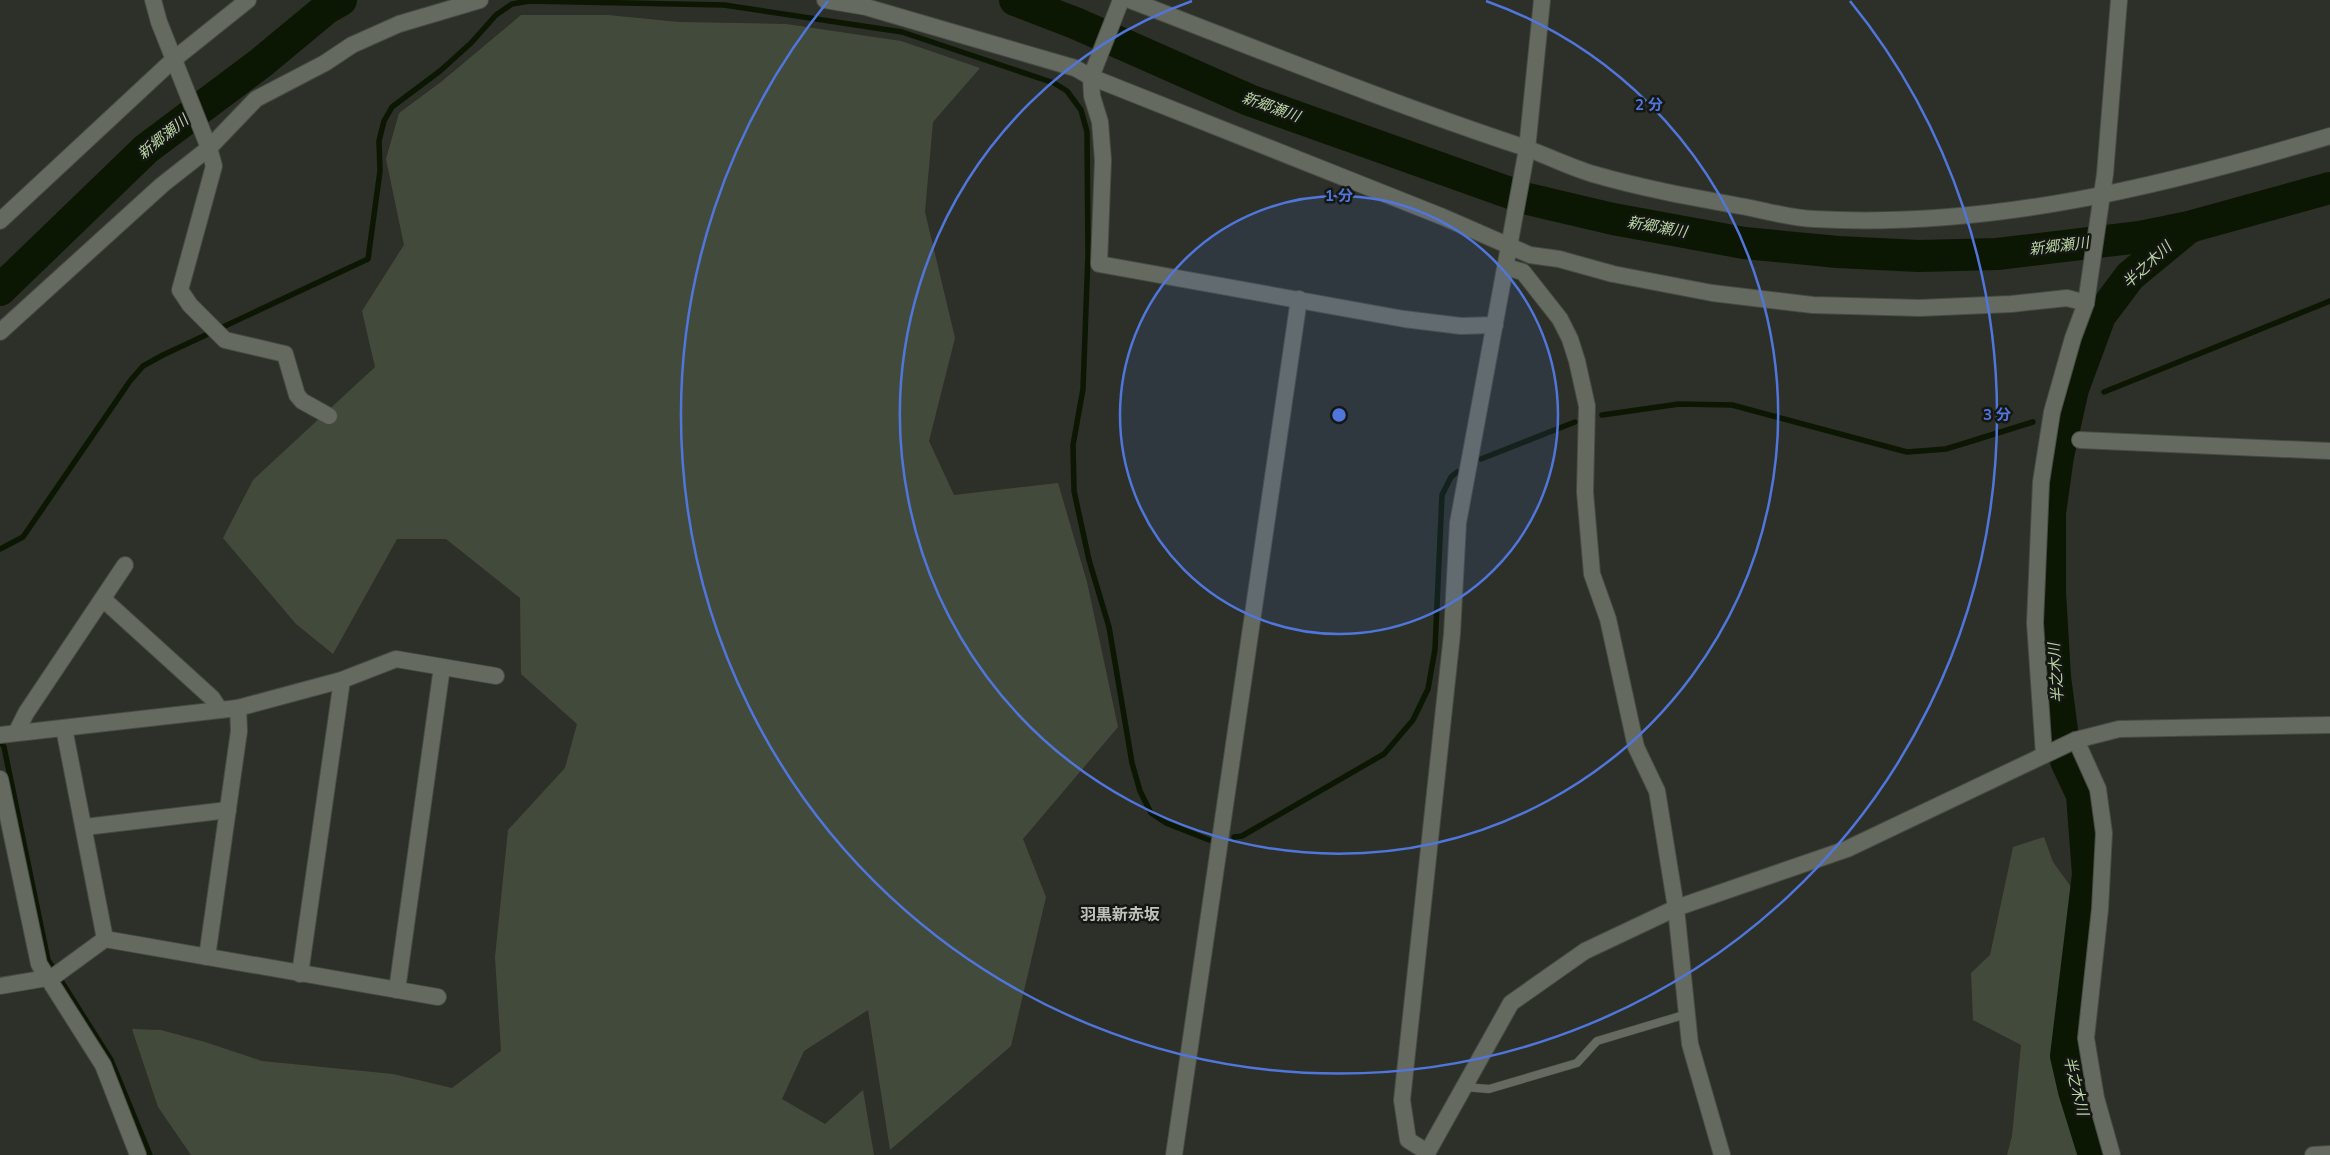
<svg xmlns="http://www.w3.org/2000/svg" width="2330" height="1155" font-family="'Nunito Sans','Noto Sans JP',sans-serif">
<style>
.green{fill:#424b3b}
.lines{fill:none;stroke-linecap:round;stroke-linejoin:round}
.stream{stroke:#0c1703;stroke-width:5.5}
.river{stroke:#0c1703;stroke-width:32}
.lane-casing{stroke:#474b44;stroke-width:9}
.street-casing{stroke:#474b44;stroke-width:18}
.lane{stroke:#656a61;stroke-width:8}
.street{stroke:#656a61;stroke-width:16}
.ring{fill:none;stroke:#5076dc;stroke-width:2.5}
.labels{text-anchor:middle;stroke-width:5;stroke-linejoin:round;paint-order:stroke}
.water-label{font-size:15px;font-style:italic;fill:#b9d4a2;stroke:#151714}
.quarter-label{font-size:16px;font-weight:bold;fill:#bdc3b9;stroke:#151714}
.centre{fill:#5076dc;stroke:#151714;stroke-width:2.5}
.ring-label{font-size:15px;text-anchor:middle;font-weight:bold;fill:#5076dc;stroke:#151714;stroke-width:5;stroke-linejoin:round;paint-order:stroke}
</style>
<rect width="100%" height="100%" fill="#2c3029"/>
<g class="green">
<polygon points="521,15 608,15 679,22 786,24 901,41 980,68 933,122 925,212 955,338 929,441 954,495 1058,483 1087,582 1118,727 1023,839 1046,897 1011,1046 890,1150 868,1010 804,1051 782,1099 825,1124 863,1090 874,1155 191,1155 158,1107 132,1029 161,1030 205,1042 262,1061 393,1074 452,1088 501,1051 495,957 508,830 565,768 577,724 521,674 520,598 446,539 397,539 333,654 296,624 223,538 253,480 375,367 362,311 404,245 386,159 399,113 441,82"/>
<polygon points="2044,837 2053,862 2071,887 2070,929 2059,1025 2056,1077 2082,1155 2007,1155 2012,1136 2021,1045 1973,1020 1971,973 1990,955 2013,847"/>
</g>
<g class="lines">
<g class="stream">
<polyline points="2104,392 2330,301"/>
<polyline points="1602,415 1679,404 1732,405 1907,452 1946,449 2033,422"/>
<polyline points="1481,459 1575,422"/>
<polyline points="0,549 23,537 130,381 143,366 163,355 368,259 380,171 379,141 384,121 392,107 440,71 471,43 496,15 512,4 529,1 724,5 902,32 1054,83 1067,91 1081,110 1087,132 1088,255 1083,389 1073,445 1074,491 1089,560 1109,627 1132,763 1140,791 1151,813 1166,823 1209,840"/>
<polyline points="0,741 4,747 48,960 111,1060 150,1155"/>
<polyline points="1234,837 1242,836 1384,754 1413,720 1428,689 1435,649 1442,495 1451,477 1457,472"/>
</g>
<g class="river">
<polyline points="1015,0 1075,23 1249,100 1524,198 1613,219 1744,243 1838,252 1919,256 1997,254 2140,237 2189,227 2330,188"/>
<polyline points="0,290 146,149 262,62 327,8 341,0"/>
<polyline points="2094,1155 2074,1091 2066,1056 2088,874 2082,795 2066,761 2055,677 2050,592 2050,513 2058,456 2073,389 2100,316 2130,276 2187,229"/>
</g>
<defs>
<polyline id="lane" points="1464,1087 1489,1089 1577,1063 1597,1041 1687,1014"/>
<g id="street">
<polyline points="153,0 159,22 209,148 214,166 180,290 190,305 225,340 285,354 297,395 302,401 329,416"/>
<polyline points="825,0 866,7 1075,68 1091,77 1443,217 1530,255 1559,259 1613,274 1712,293 1813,305 1920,308 2011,304 2067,298 2086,303"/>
<polyline points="1121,0 1091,77 1092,96 1100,122 1103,160 1099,264 1404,319 1461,326 1495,325"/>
<path d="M 1130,0 C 1260,50 1390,103 1523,147 C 1546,155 1569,167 1593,174 C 1641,188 1690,197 1740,206 C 1764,210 1789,218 1814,219 C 1990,229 2163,186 2330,136"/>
<polyline points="0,221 173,60 248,0"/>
<polyline points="1506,267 1523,272 1560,319 1570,339 1577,361 1587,406 1585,492 1592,574 1608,619 1636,747 1657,791 1676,908 1690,1044 1722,1155"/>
<polyline points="0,332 162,185 209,148 256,99 325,63 352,45 399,24 480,0"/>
<polyline points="2080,440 2330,451"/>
<polyline points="103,599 212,698 220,710"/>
<polyline points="64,728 105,939"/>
<polyline points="16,733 26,713 125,565"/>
<polyline points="0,735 238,708 342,680 396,659 496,676"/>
<polyline points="2076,740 2098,789 2104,833 2100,909 2086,1038 2096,1098 2112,1155"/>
<polyline points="2044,755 2035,623 2041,482 2052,412 2073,338 2086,303 2105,174 2119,0"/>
<polyline points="0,779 39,964 103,1065 138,1155"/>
<polyline points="85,827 228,810"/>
<polyline points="207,957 239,731 238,708"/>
<polyline points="300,974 342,680"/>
<polyline points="0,986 53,977 105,939 438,997"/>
<polyline points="397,990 442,667"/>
<polyline points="1427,1152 1408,1140 1402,1100 1452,634 1458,523 1527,149 1542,0"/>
<polyline points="1174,1155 1299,299"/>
<polyline points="1426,1155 1511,1003 1585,951 1676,908 1847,849 2076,740 2119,729 2330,725"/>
<polyline points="2313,1155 2330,1154"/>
</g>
</defs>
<use href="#lane" class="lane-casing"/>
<use href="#street" class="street-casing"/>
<use href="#lane" class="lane"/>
<use href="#street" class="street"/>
</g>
<circle cx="1339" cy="415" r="219" fill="#5076dc" fill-opacity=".12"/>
<g class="ring">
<circle cx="1339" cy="415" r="219"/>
<path d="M1486 1A439 439 0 1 1 1192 1"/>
<path d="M1850 1A658 658 0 1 1 828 1"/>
</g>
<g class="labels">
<g class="water-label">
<text transform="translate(1271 107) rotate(20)" y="5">新郷瀬川</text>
<text transform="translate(163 137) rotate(-39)" y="5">新郷瀬川</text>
<text transform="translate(1657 227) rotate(10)" y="5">新郷瀬川</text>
<text transform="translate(2059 246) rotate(-7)" y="5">新郷瀬川</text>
<text transform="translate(2147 265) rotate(-43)" y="5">半之木川</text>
<text transform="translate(2056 673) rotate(-94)" y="5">半之木川</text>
<text transform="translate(2076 1086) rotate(76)" y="5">半之木川</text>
</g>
<g class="quarter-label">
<text x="1120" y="920">羽黒新赤坂</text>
</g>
</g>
<circle cx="1339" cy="415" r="8" class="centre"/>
<g class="ring-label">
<text x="1649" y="110">2 分</text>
<text x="1339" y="201">1 分</text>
<text x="1997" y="420">3 分</text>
</g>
</svg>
